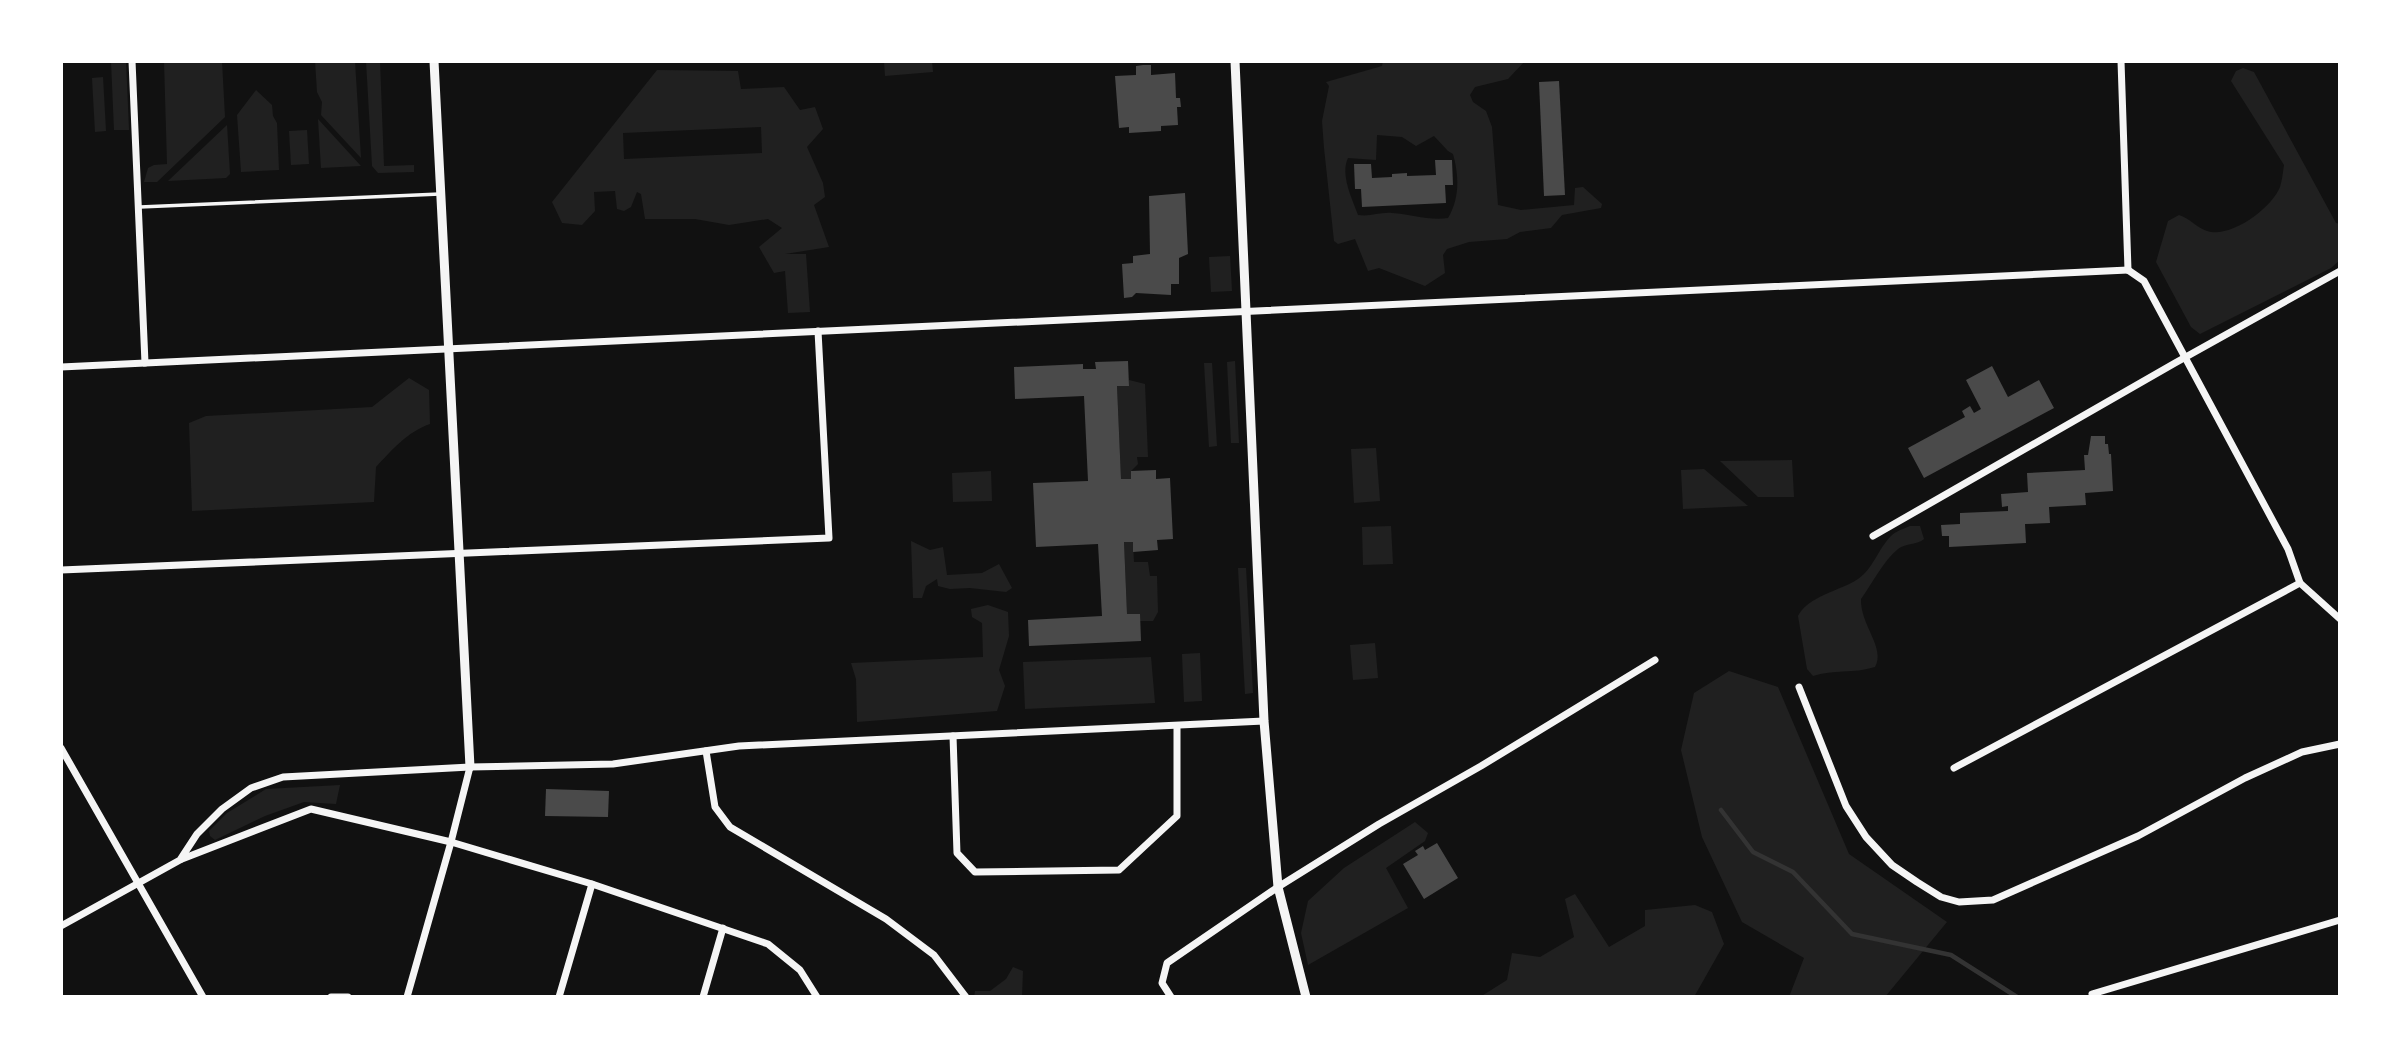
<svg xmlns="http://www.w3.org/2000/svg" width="2401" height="1058" font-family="Barlow,sans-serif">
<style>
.green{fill:#202020;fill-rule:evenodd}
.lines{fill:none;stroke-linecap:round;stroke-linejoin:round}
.stream{stroke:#333;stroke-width:4.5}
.building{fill:#4a4a4a}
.service{stroke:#f5f5f5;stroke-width:3.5}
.minor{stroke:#f5f5f5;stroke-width:7}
.tertiary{stroke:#f5f5f5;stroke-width:9}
</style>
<rect width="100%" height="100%" fill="#111"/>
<g class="green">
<polygon points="111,61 126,61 129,130 114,130"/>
<polygon points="164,61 222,61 225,117 157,182 144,182 148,168 154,165 167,164"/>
<polygon points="315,61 355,61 361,158 321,115 322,102 317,92"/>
<polygon points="366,61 380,61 384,166 414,165 414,172 378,173 372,166"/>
<polygon points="884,61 932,61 933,72 885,76"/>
<path d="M 1383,61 L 1525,61 L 1508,79 L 1475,87 L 1470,95 L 1473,102 L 1486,111 L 1492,127 L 1498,205 L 1521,210 L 1574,205 L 1575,188 L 1583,187 L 1602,204 L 1601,208 L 1562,215 L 1551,228 L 1520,232 L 1507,239 L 1469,242 L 1447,249 L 1443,255 L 1445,273 L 1425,286 L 1379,268 L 1368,271 L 1355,239 L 1338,244 L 1334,241 L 1324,148 L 1322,121 L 1329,86 L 1326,82 L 1382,66 ZM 1377,135 L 1402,137 L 1416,146 L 1434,136 L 1448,151 L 1453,154 C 1459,175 1460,198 1448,218 C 1429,221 1411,214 1392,213 C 1380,212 1370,217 1358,215 C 1352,198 1340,175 1348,158 L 1376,160 Z"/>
<path d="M 2243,68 L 2254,72 L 2336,223 L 2340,224 L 2340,260 L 2331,268 L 2200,334 L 2191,327 L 2156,262 L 2168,221 L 2179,215 C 2191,219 2197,228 2207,231 C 2230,239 2272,208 2280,187 C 2282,181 2283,172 2284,165 L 2231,81 L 2236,71 Z"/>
<path d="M 657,70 L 738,71 L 741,89 L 784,87 L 800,110 L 815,107 L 823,129 L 807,147 L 823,183 L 825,197 L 814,205 L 829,247 L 785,254 L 806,254 L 810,312 L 788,313 L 785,271 L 774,273 L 759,247 L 782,228 L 768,219 L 729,225 L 695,219 L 645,219 L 641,194 L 637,192 L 631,207 L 624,211 L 617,209 L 615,191 L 594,192 L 595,211 L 582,225 L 562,223 L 552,202 ZM 761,127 L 762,153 L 624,159 L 623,133 Z"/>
<polygon points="103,77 106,131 95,132 92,78"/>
<polygon points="256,90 272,105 273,116 277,123 279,170 241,172 237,115"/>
<polygon points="318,119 361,166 321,168"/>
<polygon points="227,125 230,174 226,178 168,181"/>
<polygon points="307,130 309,164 291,165 289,131"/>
<polygon points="1230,256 1232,291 1211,292 1209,257"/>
<polygon points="1235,361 1239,443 1231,443 1227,362"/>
<polygon points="1204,363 1212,363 1217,446 1209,447"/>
<path d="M 409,378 L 429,390 L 430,424 C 407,432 392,450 376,467 L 374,502 L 192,511 L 189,423 L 206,416 L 372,407 Z"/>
<polygon points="1129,380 1145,384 1148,457 1137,457 1138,464 1131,471 1131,479 1121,479 1117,386 1129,386"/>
<polygon points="1376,448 1380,501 1354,503 1351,449"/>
<polygon points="1792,460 1794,497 1758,497 1720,461"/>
<polygon points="1704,469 1748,506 1683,509 1681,470"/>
<polygon points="991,471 992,501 953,502 952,473"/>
<polygon points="1391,526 1393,564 1363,565 1362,527"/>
<path d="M 1910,526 L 1920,526 L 1924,539 C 1917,545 1906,543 1898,549 C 1883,561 1872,584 1861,599 C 1860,625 1886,648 1875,667 C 1853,674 1833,669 1813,676 L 1807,669 L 1798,616 C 1808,596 1840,591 1858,579 C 1873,569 1878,549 1891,536 C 1896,531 1903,529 1910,526 Z"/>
<polygon points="911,541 930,550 943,547 947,575 982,573 999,564 1012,588 1006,592 970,588 950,589 938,586 937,579 926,586 922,598 913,598"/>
<polygon points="1124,542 1133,542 1134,562 1148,562 1150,576 1157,576 1158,612 1153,621 1140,621 1139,614 1127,614"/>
<polygon points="1238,568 1246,568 1253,693 1245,694"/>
<polygon points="988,605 1008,612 1009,636 999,670 1005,686 997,711 857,722 856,679 851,663 983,657 982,623 972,617 971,609"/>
<polygon points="1375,643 1378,678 1353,680 1350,645"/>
<polygon points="1200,653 1202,701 1184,702 1182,654"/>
<polygon points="1151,657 1155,703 1025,709 1023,662"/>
<polygon points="1729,671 1778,687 1849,854 1947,922 1885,997 1789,997 1804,958 1742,922 1702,837 1681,750 1694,693"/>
<polygon points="340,785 336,804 304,802 265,816 215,840 210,836 209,831 227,813 266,789"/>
<polygon points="1415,822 1428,833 1425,841 1386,868 1408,908 1308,965 1301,933 1308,901 1344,868"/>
<polygon points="1575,894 1609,947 1645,926 1645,910 1695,905 1712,912 1724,944 1694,997 1480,997 1507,980 1512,953 1540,957 1574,937 1565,899"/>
<polygon points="1013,967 1023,971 1022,997 974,997 975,991 990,991 1006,979"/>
</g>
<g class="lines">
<polyline class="stream" points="1721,810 1753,852 1793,872 1852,934 1951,955 2017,997"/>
</g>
<g class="building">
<polygon points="1143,65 1151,65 1151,75 1175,73 1176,98 1180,98 1181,107 1177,107 1178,125 1161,126 1161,131 1129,133 1129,127 1119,128 1115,76 1136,75 1136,66"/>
<polygon points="1559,81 1565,195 1544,196 1539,82"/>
<polygon points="1435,160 1452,160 1453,185 1445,185 1446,203 1362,207 1361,189 1355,189 1354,164 1371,164 1372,178 1392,177 1392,174 1407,173 1407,176 1436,175"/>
<polygon points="1185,193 1188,254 1179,258 1179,284 1171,284 1171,295 1136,293 1132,297 1124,298 1122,264 1133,263 1133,256 1150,254 1149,196"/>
<polygon points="1128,361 1129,386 1117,386 1121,479 1131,479 1131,471 1156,470 1156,479 1170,478 1173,539 1157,540 1158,550 1133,552 1133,542 1124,542 1127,614 1140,614 1141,641 1029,646 1028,620 1102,616 1098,544 1036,547 1033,483 1088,481 1084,396 1015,399 1014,367 1083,364 1083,369 1096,369 1095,362"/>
<polygon points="1992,366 2008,397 2039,380 2054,408 1924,478 1908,448 1965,417 1962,411 1970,406 1974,413 1981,409 1966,380"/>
<polygon points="2091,436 2105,436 2105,444 2108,444 2109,454 2111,454 2113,491 2085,493 2086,505 2049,507 2050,523 2025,524 2026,543 1949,547 1949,536 1942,536 1941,525 1960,524 1960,513 2008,511 2008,506 2002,507 2001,494 2028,492 2027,473 2085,470 2084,455 2088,455"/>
<polygon points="546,789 609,791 608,817 545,816"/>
<polygon points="1437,843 1458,878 1424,899 1403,864 1418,855 1415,851 1423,846 1425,850"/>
</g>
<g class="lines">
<polyline class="service" points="140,207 440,194"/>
<g class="minor">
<polyline points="132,61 145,363"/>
<polyline points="2121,61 2128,270"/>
<polyline points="2128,270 2144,281 2288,549 2300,583 2340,619"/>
<polyline points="61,367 2128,270"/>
<polyline points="1873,536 2175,363 2340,271"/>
<polyline points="61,570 829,538 818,331"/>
<polyline points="1799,687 1846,806 1866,837 1892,865 1917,882 1941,897 1959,902 1993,900 2138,836 2245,778 2302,752 2340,744"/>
<polyline points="953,736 957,853 975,872 1119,870 1177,816 1177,726"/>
<polyline points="61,748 203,997"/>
<polyline points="706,751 715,807 730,827 886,919 934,955 966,997"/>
<polyline points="1954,768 2300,583"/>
<polyline points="182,859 311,809 451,842 592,884 768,944 800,970 817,997"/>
<polyline points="61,926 180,860 197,834 222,809 251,788 283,777 470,767 613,764 739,746 1264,721"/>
<polyline points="2092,994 2340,920"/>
<polyline points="331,997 348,997"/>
<polyline points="407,997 451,842 470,767"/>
<polyline points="559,997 592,884"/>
<polyline points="703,997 723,928"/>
<polyline points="1171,997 1162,983 1167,963 1278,887 1379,824 1481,766 1655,660"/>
</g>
<g class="tertiary">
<polyline points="434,61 470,767"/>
<polyline points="1235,61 1264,721 1278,887 1306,997"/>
</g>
</g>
<rect width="2401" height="1058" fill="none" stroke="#ffffff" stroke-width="126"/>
</svg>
